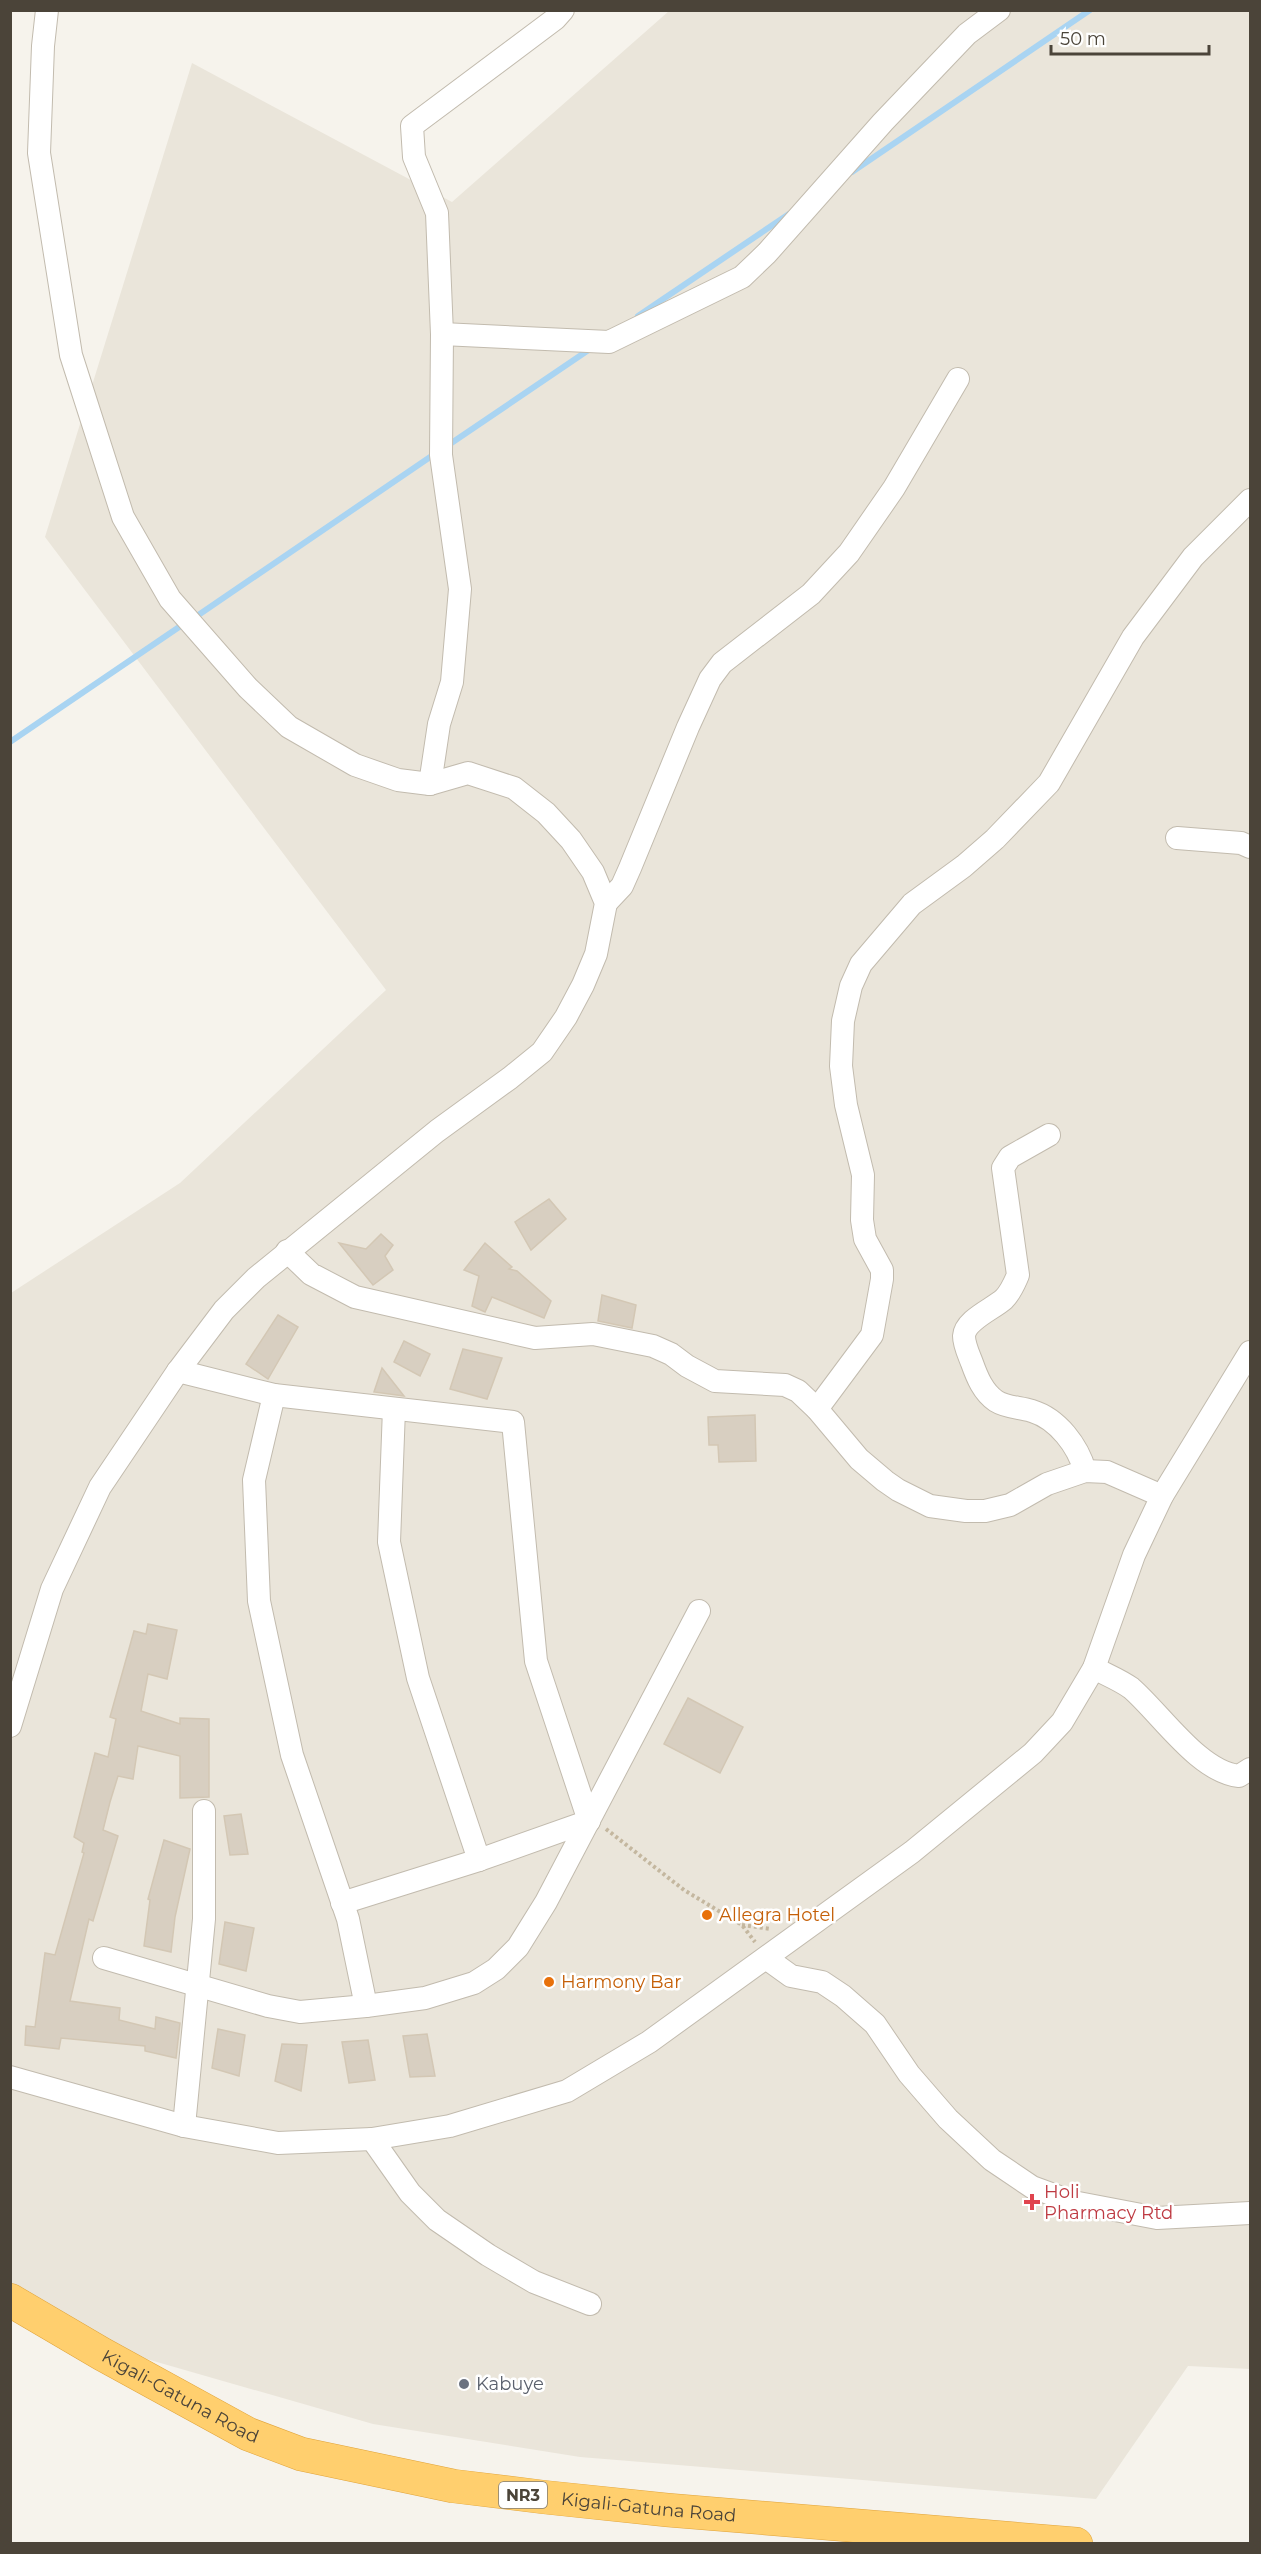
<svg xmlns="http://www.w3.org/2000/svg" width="1261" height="2554" font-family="Montserrat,sans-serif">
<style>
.residential{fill:#eae5da}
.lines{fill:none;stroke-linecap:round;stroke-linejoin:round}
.stream{stroke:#a9d4f2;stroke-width:6}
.building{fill:#d8cfc1;stroke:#d3c7b4;stroke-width:1.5}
.minor-casing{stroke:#c2bbae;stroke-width:24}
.highway-casing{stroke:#e0a43c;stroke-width:34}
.path{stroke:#c4b79f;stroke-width:4;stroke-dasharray:3 3;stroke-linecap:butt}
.minor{stroke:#fff;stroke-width:22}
.highway{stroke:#ffcf6e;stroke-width:33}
.food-dot{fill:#e8710a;stroke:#fff;stroke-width:2}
.health-dot{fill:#e0444e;stroke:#fff;stroke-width:2}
.worship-dot{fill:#6b7280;stroke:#fff;stroke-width:2}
.labels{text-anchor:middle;stroke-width:5;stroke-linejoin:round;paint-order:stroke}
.shield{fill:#fff;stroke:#817c74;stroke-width:1.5}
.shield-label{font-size:16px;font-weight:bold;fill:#4b4439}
.food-label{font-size:18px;fill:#c56008;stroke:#fff;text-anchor:start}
.health-label{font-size:18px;fill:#be3a42;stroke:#fff;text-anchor:start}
.worship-label{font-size:18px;fill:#5b616d;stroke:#fff;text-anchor:start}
.street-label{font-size:18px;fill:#4b4439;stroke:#fff}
</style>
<rect width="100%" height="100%" fill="#f6f3ec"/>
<polygon class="residential" points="669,11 1250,11 1250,2369 1188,2366 1096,2499 580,2457 373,2424 11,2320 11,1293 180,1183 386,990 45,537 192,63 452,202"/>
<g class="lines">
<g class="stream">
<polyline points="852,172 1090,10"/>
<polyline points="638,316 789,214"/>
<polyline points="447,446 590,349"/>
<polyline points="194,618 436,453"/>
<polyline points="10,742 185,623"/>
</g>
</g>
<g class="building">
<polygon points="549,1199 566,1219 531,1250 515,1222"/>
<polygon points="381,1234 393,1245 385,1256 393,1270 373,1285 339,1243 366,1249"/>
<polygon points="485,1243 512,1267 509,1269 517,1271 551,1301 544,1318 492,1297 485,1312 472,1306 479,1276 464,1270"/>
<polygon points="602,1295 636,1305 632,1328 598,1321"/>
<polygon points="278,1315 298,1327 268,1379 246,1364"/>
<polygon points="404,1341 430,1354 420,1376 394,1362"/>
<polygon points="463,1349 502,1358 487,1399 450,1389"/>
<polygon points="382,1368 404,1396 374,1392"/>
<polygon points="755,1415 756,1461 719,1462 718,1445 709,1445 708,1417"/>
<polygon points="148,1624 177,1630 167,1679 148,1674 141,1711 180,1724 180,1718 209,1719 209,1797 180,1798 180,1756 138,1746 133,1779 118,1776 110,1802 103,1830 118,1836 93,1921 89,1919 70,2001 120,2008 119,2020 155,2029 156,2017 180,2023 176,2058 145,2051 145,2046 61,2038 59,2049 25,2045 26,2026 35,2027 45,1953 55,1955 84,1853 82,1852 84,1843 74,1837 95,1753 108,1757 116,1719 110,1717 134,1631 146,1634"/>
<polygon points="688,1698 743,1727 720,1773 664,1744"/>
<polygon points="241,1814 248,1854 230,1855 224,1816"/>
<polygon points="164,1840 190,1849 175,1917 171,1952 144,1946 150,1900 148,1899"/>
<polygon points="225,1922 254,1928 246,1971 219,1964"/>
<polygon points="218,2029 245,2035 239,2076 212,2068"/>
<polygon points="427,2034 435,2076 410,2077 403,2036"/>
<polygon points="368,2040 375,2080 349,2083 342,2042"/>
<polygon points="282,2044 307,2045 301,2091 275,2081"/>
</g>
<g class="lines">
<defs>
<g id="minor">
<polyline points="442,334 609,342 742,277 767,253 883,122 967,34 999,10"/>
<polyline points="430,784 439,724 452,682 460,589 441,455 442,334 437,213 414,157 412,126 555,19 563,10"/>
<polyline points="1177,838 1241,843 1250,847"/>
<polyline points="606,903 622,886 630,868 688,727 710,679 722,663 811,594 849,553 894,488 958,379"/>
<path d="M 1049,1135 L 1010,1157 L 1003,1168 L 1018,1275 C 1014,1284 1011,1292 1004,1299 C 993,1309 965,1320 964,1336 C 964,1345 969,1355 972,1363 C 977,1377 983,1392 996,1401 C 1007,1408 1020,1407 1032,1411 C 1058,1419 1078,1446 1085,1471"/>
<polyline points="287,1251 311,1274 355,1297 535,1338 593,1334 653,1346 671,1354 687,1366 715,1381 785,1385 798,1391 817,1409 859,1459 885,1481 898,1490 930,1506 966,1511 985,1511 1010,1505 1047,1484 1085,1471 1107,1472 1162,1496"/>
<polyline points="178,1371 274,1395 513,1422 536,1661 589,1821"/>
<polyline points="274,1395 254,1480 259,1601 292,1755 348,1919 366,2006"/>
<polyline points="394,1409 389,1542 418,1678 479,1860"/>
<polyline points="817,1409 872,1335 882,1279 882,1270 865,1239 862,1220 863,1175 846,1105 841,1066 843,1021 851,986 861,964 912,904 964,866 995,839 1049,783 1133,637 1193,557 1250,500"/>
<path d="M 1094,1668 C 1105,1674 1120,1680 1131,1688 C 1161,1714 1199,1772 1239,1776 L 1250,1769"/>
<polyline points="10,1726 52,1589 100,1487 178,1371 224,1310 256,1278 437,1131 510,1078 542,1052 566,1017 583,985 596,954 606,903 593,872 571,840 546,813 514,788 468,773 430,784 398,780 355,765 289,727 248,688 170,599 123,517 71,355 39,153 43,46 47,10"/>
<polyline points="342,1903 479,1860 589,1821"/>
<polyline points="104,1958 268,2006 300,2012 366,2006 425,1998 474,1983 496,1969 518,1947 546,1902 699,1611"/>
<polyline points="766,1958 791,1976 822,1982 843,1996 875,2024 909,2074 948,2119 992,2160 1032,2187 1073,2202 1157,2218 1250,2213"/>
<polyline points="10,2077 184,2126 278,2143 372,2139 450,2126 567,2091 649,2042 912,1852 1033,1753 1062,1722 1094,1668 1134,1555 1162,1496 1250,1352"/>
<polyline points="184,2126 204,1919 204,1811"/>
<polyline points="372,2139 410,2193 437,2220 488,2255 534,2282 590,2304"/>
</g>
<g id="highway">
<path id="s1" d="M 10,2300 L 102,2354 L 248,2434 L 301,2454 L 453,2486 L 543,2497 L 667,2510 L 1076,2544"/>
</g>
</defs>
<use href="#minor" class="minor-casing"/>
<use href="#highway" class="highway-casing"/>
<g class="path">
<polyline points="606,1829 684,1890 742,1925 755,1942"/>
<polyline points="742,1925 771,1929"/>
</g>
<use href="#minor" class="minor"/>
<use href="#highway" class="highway"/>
</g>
<g class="food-dot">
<circle cx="707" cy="1915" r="6"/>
<circle cx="549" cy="1982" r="6"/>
</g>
<path class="health-dot" d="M1029 2193h6v6h6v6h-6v6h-6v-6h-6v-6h6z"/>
<circle class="worship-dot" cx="464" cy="2384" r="6"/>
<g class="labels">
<rect class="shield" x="499" y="2482" width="48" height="26" rx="4.5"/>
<g class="shield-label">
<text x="523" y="2501">NR3</text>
</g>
<g class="food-label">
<text x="719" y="1921">Allegra Hotel</text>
<text x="561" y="1988">Harmony Bar</text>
</g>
<g class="health-label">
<text x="1044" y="2198">Holi<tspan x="1044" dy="21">Pharmacy Rtd</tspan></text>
</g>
<g class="worship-label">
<text x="476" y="2390">Kabuye</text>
</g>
<g class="street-label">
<text dy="6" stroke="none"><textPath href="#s1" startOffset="196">Kigali-Gatuna Road</textPath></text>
<text dy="6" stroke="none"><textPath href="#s1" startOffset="682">Kigali-Gatuna Road</textPath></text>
</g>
</g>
<rect width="1261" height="2554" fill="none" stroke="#4b4439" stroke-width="24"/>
<path d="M1051 45v9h158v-9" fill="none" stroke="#4b4439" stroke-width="3"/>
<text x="1060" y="45" font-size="18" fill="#4b4439" stroke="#ffffff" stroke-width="4.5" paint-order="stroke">50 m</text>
</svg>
